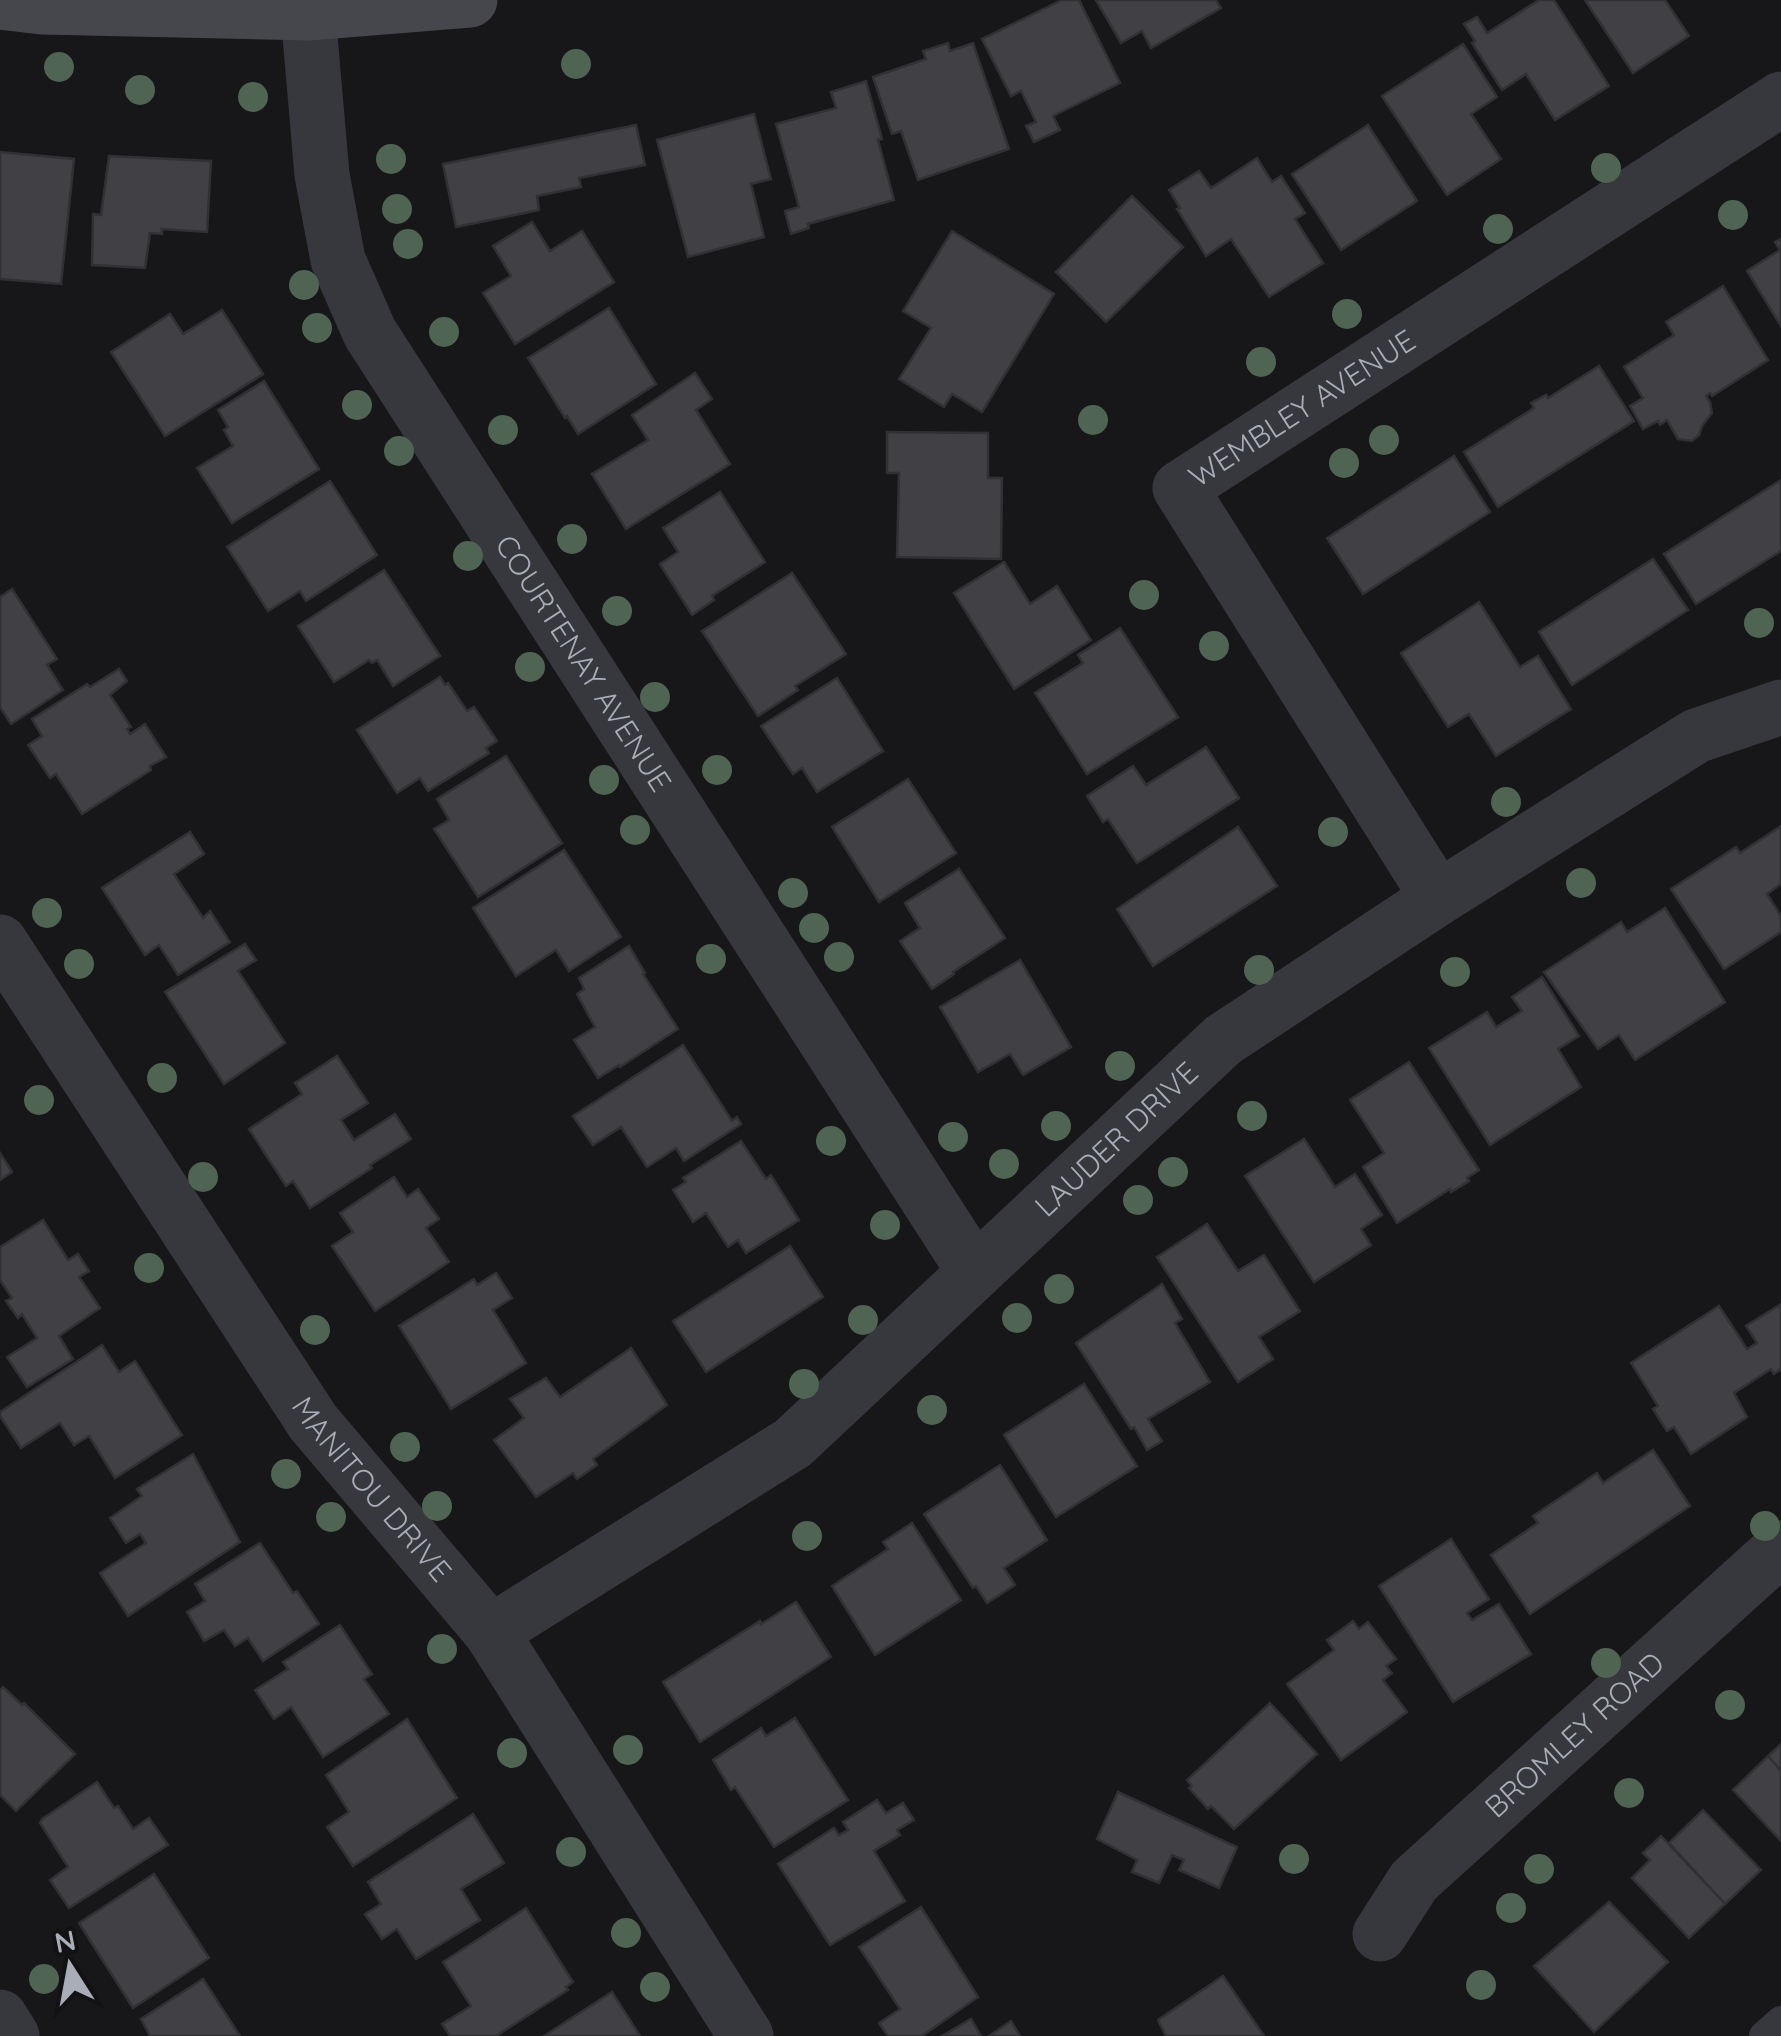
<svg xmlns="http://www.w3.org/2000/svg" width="1781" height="2036" font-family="Quicksand,sans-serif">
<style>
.building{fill:#414145;stroke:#313034;stroke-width:2.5}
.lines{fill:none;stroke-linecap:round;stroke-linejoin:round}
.lane{stroke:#37383d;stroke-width:30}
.street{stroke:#37383d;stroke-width:55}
.secondary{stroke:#45474d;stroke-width:55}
.tree{fill:#506453}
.labels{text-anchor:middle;stroke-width:9;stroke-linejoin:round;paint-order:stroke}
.street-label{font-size:30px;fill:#a8adb8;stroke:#121113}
</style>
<rect width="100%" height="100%" fill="#171618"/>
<g class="building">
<polygon points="1062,0 1079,0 1120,83 1053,116 1060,130 1034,142 1026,126 1036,122 1021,91 1011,96 982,39"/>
<polygon points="1096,0 1216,0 1221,8 1151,48 1142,31 1121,43"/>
<polygon points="1539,0 1554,0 1609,86 1555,120 1526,74 1502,90 1472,43 1475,41 1464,24 1477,17 1487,33"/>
<polygon points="1585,0 1665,0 1689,36 1633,73"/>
<polygon points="948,43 950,51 973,43 1009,149 918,180 901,131 892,134 873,77 926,59 923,51"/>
<polygon points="1463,44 1497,97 1471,114 1501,159 1447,195 1382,96"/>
<polygon points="866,81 882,139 878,140 894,200 808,224 809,228 791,234 785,211 799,207 776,124 836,108 831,92"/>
<polygon points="754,114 771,179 751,184 764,237 688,257 657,140"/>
<polygon points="636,125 645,165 579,178 581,187 537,196 539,210 456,227 443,164"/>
<polygon points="1368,125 1417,201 1341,250 1292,174"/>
<polygon points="0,152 74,159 61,284 0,279"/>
<polygon points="109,156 211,161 207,232 162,229 162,234 150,233 145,268 92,265 93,214 101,215"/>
<polygon points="1257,158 1272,182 1281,176 1305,213 1295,219 1323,263 1269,297 1231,239 1206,256 1177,209 1180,208 1169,190 1199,171 1211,188"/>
<polygon points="1132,196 1183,247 1106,322 1056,272"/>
<polygon points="532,222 550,251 582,231 614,282 515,344 483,293 511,276 493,246"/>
<polygon points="952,231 1054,294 982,412 952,394 944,407 899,379 931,328 903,311"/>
<polygon points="1781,239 1781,326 1747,271 1780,250 1775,242"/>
<polygon points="1723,286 1768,360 1712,396 1710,393 1706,396 1710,402 1712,413 1702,426 1699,435 1692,441 1678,439 1667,420 1660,425 1658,421 1643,429 1630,406 1643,398 1624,367 1674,335 1666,322"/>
<polygon points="609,308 656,384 578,434 567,416 565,418 528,358"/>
<polygon points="222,310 263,374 165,436 111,352 170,314 183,334"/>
<polygon points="1599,366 1634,421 1498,507 1464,452 1534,408 1531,403 1546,395 1548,398"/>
<polygon points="695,373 712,399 696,410 730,464 626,529 592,474 648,440 632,415"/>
<polygon points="264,381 319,469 232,523 197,468 233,446 224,430 228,427 218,410"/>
<polygon points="887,432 988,433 988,478 1002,478 1001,559 897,557 899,473 887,473"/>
<polygon points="1454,456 1490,512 1363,594 1327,538"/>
<polygon points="1781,480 1781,551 1696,604 1664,554"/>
<polygon points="330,481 377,555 306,601 300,591 268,611 227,547"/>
<polygon points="720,492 765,562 712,596 714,600 692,615 660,564 678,552 663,528"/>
<polygon points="1653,559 1688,610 1572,685 1539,632"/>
<polygon points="1004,562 1030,604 1057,586 1091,640 1014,689 954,593"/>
<polygon points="384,570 440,656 393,686 377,660 372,663 369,660 334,682 298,626"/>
<polygon points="792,573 846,654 795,686 798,690 758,716 702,631"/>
<polygon points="12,589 57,659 47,665 63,690 11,724 0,707 0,597"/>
<polygon points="1479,602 1520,667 1538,656 1571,709 1496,756 1469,714 1448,727 1401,653"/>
<polygon points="1120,628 1178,717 1087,774 1035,693 1083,663 1078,655"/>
<polygon points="119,669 127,681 110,695 131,727 127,729 130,734 145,724 166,757 150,766 151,770 82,814 56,774 50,778 28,745 42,736 32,719 87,684 90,687"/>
<polygon points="440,677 445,685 448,683 467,711 474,707 497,741 486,748 489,753 428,791 420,778 397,793 357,730"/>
<polygon points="837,678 883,751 817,792 802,768 793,774 761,726"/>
<polygon points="1206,747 1239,798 1137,863 1108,819 1103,822 1087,796 1133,766 1146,785"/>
<polygon points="506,756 562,843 478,897 434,829 449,820 437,799"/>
<polygon points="908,779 956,853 879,902 832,827"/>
<polygon points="1781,826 1781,884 1767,894 1781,916 1781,932 1724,969 1671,889 1736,847 1740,853"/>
<polygon points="1238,827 1277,886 1153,966 1117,909"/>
<polygon points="190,832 204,854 174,874 203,918 210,911 230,942 178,975 159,945 145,955 102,888"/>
<polygon points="564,850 621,937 569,971 556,950 516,976 473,908"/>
<polygon points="959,869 1005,938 953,972 954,974 932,989 900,941 920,928 905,903"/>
<polygon points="1665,908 1725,1002 1635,1060 1619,1035 1598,1049 1544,972 1621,922 1627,932"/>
<polygon points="245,944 256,960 238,971 285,1043 224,1084 165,992"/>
<polygon points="629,946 645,973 643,974 678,1029 620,1067 619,1065 598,1078 574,1040 595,1027 577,994 584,989 579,978"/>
<polygon points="1020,960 1071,1047 1023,1075 1010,1054 978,1072 940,1007"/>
<polygon points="1542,977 1579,1036 1558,1049 1581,1087 1490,1145 1429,1048 1487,1012 1496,1027 1522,1011 1512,997"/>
<polygon points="683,1045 732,1121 737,1117 741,1124 684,1161 676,1148 647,1167 621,1127 593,1145 573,1116"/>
<polygon points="337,1056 368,1103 341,1120 354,1140 395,1114 411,1139 370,1165 372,1168 310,1208 293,1181 286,1186 249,1129 302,1094 295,1083"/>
<polygon points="1409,1062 1479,1170 1467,1178 1469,1181 1451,1192 1450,1189 1397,1223 1363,1167 1384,1153 1350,1100"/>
<polygon points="1304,1139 1335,1187 1355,1174 1382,1215 1361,1229 1371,1245 1314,1282 1245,1176"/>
<polygon points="741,1141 766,1179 771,1175 799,1220 746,1253 738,1240 728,1247 706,1213 693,1222 673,1190 686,1182 683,1178"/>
<polygon points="0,1153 12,1172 0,1180"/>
<polygon points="394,1177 407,1197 418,1189 439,1219 426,1228 449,1262 375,1311 332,1246 353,1232 340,1213"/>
<polygon points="43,1220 68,1260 78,1254 89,1271 79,1277 100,1308 59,1336 73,1359 27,1387 7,1357 37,1338 22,1314 18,1318 6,1301 12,1298 0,1280 0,1247"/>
<polygon points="1207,1224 1238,1271 1264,1255 1300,1311 1259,1337 1273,1359 1238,1382 1157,1257"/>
<polygon points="790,1246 823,1297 706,1372 673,1321"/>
<polygon points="496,1273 512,1298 493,1310 526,1363 451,1409 399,1326 474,1279 477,1285"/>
<polygon points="1162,1284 1182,1319 1175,1323 1210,1382 1148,1419 1162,1441 1147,1450 1134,1427 1131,1429 1076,1343"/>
<polygon points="1781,1304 1781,1369 1774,1374 1771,1369 1734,1393 1747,1417 1691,1454 1674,1427 1667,1431 1653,1409 1658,1406 1631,1363 1719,1306 1747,1349 1757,1343 1746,1326"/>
<polygon points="102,1345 119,1372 135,1361 182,1435 115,1478 89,1436 74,1445 60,1423 21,1448 0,1416 0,1412"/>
<polygon points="631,1348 667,1405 593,1459 597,1465 577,1479 573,1473 536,1497 494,1440 524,1418 510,1399 546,1378 560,1397"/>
<polygon points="1084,1384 1137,1466 1056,1517 1004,1435"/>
<polygon points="1653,1450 1690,1506 1530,1614 1491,1555 1538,1523 1533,1516 1597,1473 1603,1483"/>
<polygon points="193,1454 240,1542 128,1616 100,1573 146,1543 140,1534 126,1543 110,1518 142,1496 137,1489"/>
<polygon points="1000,1465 1047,1540 1004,1568 1015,1585 987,1603 976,1586 973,1588 924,1514"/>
<polygon points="912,1523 961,1600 875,1655 832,1586 888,1549 883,1542"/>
<polygon points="1451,1539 1489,1599 1467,1613 1472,1620 1499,1604 1531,1654 1453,1702 1379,1586"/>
<polygon points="260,1543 293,1593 297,1591 319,1624 263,1661 248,1638 235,1646 224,1630 204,1641 187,1612 205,1601 195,1584"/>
<polygon points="796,1602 831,1657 700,1742 663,1682 760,1621 761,1624"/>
<polygon points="1353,1621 1359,1629 1368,1622 1396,1659 1386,1666 1392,1673 1383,1680 1407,1712 1341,1760 1287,1684 1334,1650 1327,1640"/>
<polygon points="340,1625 372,1674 364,1679 389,1714 323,1757 291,1707 274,1719 255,1690 288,1669 283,1662"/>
<polygon points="3,1687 22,1705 24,1703 75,1754 16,1811 0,1795 0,1690"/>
<polygon points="1270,1703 1317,1754 1234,1829 1211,1806 1208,1809 1189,1788 1192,1786 1187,1780"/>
<polygon points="795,1718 848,1800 774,1847 735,1787 731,1790 713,1760 761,1728 766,1736"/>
<polygon points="407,1719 457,1798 353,1866 327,1827 349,1812 326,1775"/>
<polygon points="1781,1744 1781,1771 1768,1756"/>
<polygon points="1768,1756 1781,1771 1781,1841 1733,1790"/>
<polygon points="97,1782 114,1808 118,1806 133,1829 149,1818 168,1845 69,1908 50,1880 68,1867 40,1823 42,1819"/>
<polygon points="1118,1792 1237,1847 1219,1888 1179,1870 1184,1860 1172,1855 1159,1883 1132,1872 1137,1860 1097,1839"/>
<polygon points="877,1800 886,1813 903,1803 914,1820 897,1830 900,1835 874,1851 905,1901 830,1945 778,1864 834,1828 839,1835 848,1830 843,1822"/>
<polygon points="1703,1810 1761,1870 1725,1904 1669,1843"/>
<polygon points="473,1814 504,1863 461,1889 480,1920 416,1959 397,1929 382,1939 365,1914 381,1904 368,1882"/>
<polygon points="1661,1836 1725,1904 1689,1938 1632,1878 1650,1860 1643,1853"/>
<polygon points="154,1874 209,1958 133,2008 79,1923"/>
<polygon points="1609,1902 1668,1962 1594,2032 1534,1966"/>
<polygon points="921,1907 978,1997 922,2036 888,2036 879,2023 900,2009 859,1947"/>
<polygon points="526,1908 573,1982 566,1987 568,1990 496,2036 450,2036 442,2024 471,2006 443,1962"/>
<polygon points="1223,1976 1264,2036 1166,2036 1158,2020"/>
<polygon points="203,1979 240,2036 150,2036 141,2019"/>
<polygon points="612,1992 640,2036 544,2036"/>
<polygon points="971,2019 981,2036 942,2036"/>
<polygon points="1011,2021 1020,2036 989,2036"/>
</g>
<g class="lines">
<polyline class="lane" points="1764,2036 1781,2021"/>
<g class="street">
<path id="s1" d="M 308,13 L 322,175 L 338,260 L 370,333 L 974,1271"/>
<path id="s2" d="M 1438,898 L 1180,488 L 1781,99"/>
<path id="s3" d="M 0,942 L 313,1422 L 491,1632 L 746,2036"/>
<path id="s4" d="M 491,1632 L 793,1443 L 1223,1040 L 1438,898 L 1696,736 L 1781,707"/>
<path id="s5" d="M 1380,1934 L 1414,1881 L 1781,1548"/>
<polyline points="0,2017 12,2036"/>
</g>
<polyline class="secondary" points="0,2 42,7 308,13 470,0"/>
</g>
<g class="tree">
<circle cx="576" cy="64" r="15"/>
<circle cx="59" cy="67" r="15"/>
<circle cx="140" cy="90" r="15"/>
<circle cx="253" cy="97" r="15"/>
<circle cx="391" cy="159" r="15"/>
<circle cx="1606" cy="168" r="15"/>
<circle cx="397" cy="209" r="15"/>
<circle cx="1733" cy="215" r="15"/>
<circle cx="1498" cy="229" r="15"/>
<circle cx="408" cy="244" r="15"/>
<circle cx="304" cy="285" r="15"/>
<circle cx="1347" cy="314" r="15"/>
<circle cx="317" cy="328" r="15"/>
<circle cx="444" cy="332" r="15"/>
<circle cx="1261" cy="362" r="15"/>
<circle cx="357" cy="405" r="15"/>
<circle cx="1093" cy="420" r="15"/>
<circle cx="503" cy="430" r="15"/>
<circle cx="1384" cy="440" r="15"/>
<circle cx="399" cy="451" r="15"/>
<circle cx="1344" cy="463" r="15"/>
<circle cx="572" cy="539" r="15"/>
<circle cx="468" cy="556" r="15"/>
<circle cx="1144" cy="595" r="15"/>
<circle cx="617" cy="611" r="15"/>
<circle cx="1759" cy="623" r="15"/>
<circle cx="1214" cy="646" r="15"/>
<circle cx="530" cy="667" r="15"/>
<circle cx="655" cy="697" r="15"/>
<circle cx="717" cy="770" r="15"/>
<circle cx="604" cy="780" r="15"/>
<circle cx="1506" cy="802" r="15"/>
<circle cx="635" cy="830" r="15"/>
<circle cx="1333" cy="832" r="15"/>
<circle cx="1581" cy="883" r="15"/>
<circle cx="793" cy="893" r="15"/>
<circle cx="47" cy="913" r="15"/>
<circle cx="814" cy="928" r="15"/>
<circle cx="839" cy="957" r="15"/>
<circle cx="711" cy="959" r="15"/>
<circle cx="79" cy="964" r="15"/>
<circle cx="1259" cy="970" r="15"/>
<circle cx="1455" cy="972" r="15"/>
<circle cx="1120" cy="1066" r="15"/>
<circle cx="162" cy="1078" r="15"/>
<circle cx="39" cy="1100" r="15"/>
<circle cx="1252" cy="1116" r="15"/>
<circle cx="1056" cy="1126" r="15"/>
<circle cx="953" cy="1137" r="15"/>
<circle cx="831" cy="1141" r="15"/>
<circle cx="1004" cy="1164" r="15"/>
<circle cx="1173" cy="1172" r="15"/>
<circle cx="203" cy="1177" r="15"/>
<circle cx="1138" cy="1200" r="15"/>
<circle cx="885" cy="1225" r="15"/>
<circle cx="149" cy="1268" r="15"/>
<circle cx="1059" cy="1289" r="15"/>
<circle cx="1017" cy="1318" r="15"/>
<circle cx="863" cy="1320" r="15"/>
<circle cx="315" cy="1330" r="15"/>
<circle cx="804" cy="1384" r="15"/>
<circle cx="932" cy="1410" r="15"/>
<circle cx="405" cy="1447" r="15"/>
<circle cx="286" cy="1474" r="15"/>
<circle cx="437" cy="1506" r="15"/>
<circle cx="331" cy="1517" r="15"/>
<circle cx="1765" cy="1526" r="15"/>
<circle cx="807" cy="1536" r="15"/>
<circle cx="442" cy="1649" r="15"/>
<circle cx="1606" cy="1663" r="15"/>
<circle cx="1730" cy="1705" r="15"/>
<circle cx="628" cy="1750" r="15"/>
<circle cx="512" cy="1753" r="15"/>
<circle cx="1629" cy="1793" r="15"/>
<circle cx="571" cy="1852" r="15"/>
<circle cx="1294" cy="1859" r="15"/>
<circle cx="1539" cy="1869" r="15"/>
<circle cx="1511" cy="1908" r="15"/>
<circle cx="626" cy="1933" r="15"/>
<circle cx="44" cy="1979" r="15"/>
<circle cx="1481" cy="1985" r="15"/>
<circle cx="655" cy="1987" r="15"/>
</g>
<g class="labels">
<g class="street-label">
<text dy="10" stroke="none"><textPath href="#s2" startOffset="630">WEMBLEY AVENUE</textPath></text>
<text dy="10" stroke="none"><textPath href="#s1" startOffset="722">COURTENAY AVENUE</textPath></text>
<text dy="10" stroke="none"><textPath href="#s4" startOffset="800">LAUDER DRIVE</textPath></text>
<text dy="10" stroke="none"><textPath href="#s3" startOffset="662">MANITOU DRIVE</textPath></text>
<text dy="10" stroke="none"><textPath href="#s5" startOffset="280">BROMLEY ROAD</textPath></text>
</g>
</g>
<g transform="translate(70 1966) rotate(349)" stroke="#121113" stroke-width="8" paint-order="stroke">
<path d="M0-8L18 38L0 25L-18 38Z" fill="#a8adb8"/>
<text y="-15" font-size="28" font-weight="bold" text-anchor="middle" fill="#a8adb8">N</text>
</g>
</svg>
